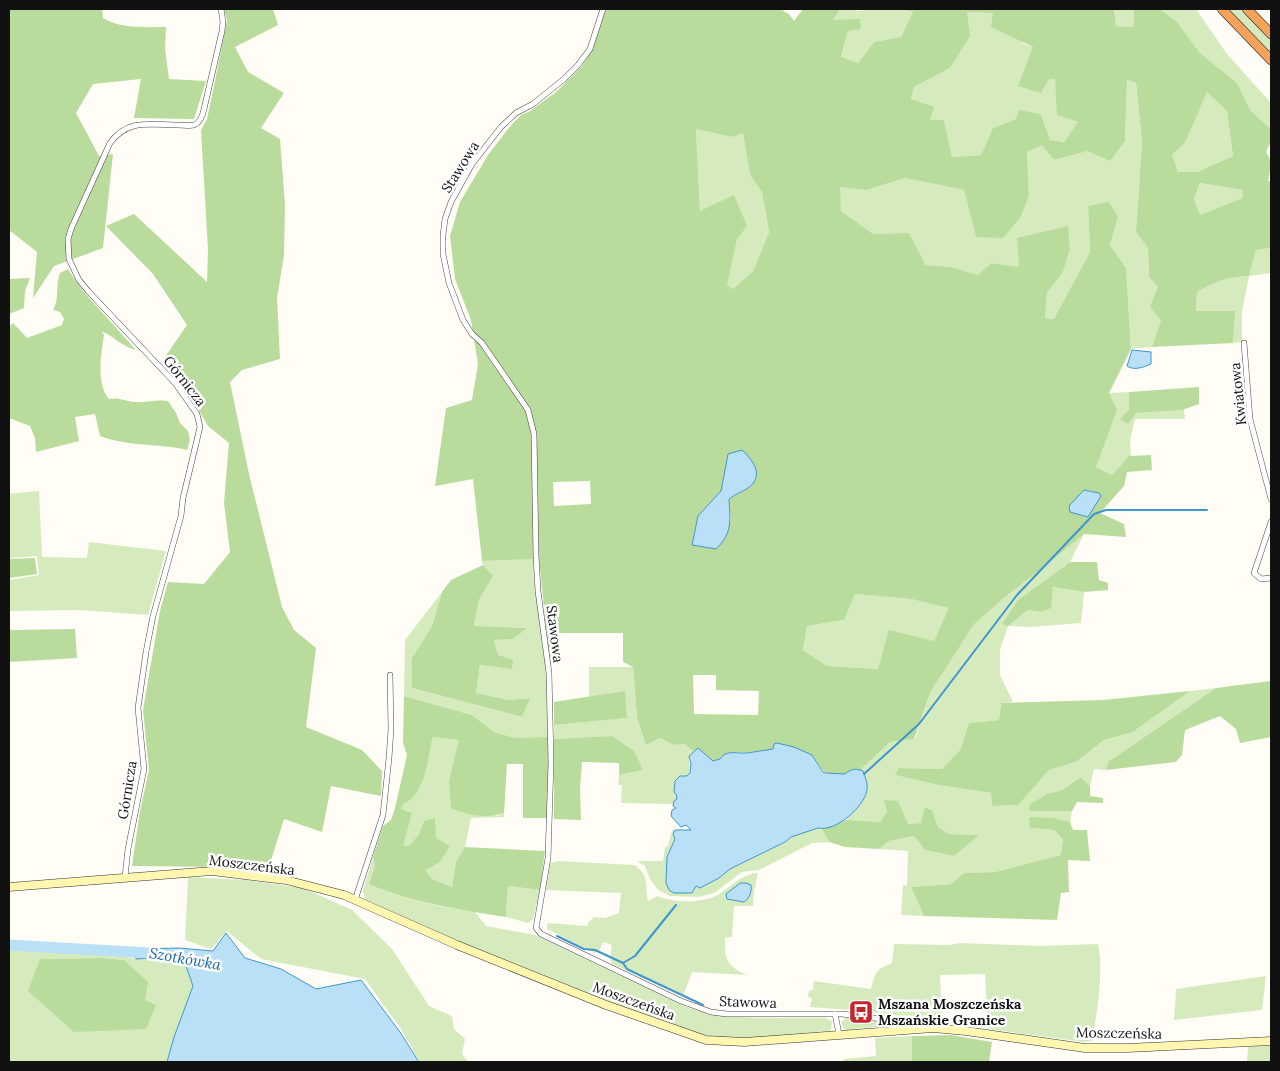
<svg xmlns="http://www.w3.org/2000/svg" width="1280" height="1071" font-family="Lora,serif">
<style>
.green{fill:#d5ebbd;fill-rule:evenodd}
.forest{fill:#b9dc9c;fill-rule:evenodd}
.water{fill:#b9e0f7;stroke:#3f96cf}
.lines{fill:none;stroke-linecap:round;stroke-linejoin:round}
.stream{stroke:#3f96cf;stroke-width:2}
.river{stroke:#b9e0f7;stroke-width:11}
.street-casing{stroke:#444;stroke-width:6}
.secondary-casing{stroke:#333;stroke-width:9}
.highway-casing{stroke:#222;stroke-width:10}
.street{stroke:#fff;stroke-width:5}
.secondary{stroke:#fff6b0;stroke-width:8}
.highway{stroke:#f5a25d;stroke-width:9}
.labels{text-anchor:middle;stroke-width:5;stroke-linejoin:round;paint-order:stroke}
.street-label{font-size:14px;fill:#111;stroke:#fff}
.poi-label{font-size:14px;font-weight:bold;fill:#111;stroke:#fff;text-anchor:start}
.water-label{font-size:15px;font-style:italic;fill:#1768a6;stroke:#fff}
</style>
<rect width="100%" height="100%" fill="#fffdf5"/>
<g class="green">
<polygon points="840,9 857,9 857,11 868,9 898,9 913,12 901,37 874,42 858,63 841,58 848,31 833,20"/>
<polygon points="1114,9 1134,9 1133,27 1116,26"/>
<polygon points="1160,9 1196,9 1227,54 1271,103 1271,129 1251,111 1237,83 1200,53 1177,22"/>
<polygon points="1229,9 1242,9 1271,39 1271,53"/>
<polygon points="967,12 993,13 1024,44 1033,47 1049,79 1055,79 1058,115 1078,122 1064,142 1050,140 1041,114 1016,119 993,128 981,155 952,157 944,120 929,120 911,99 914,87 950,68"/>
<polygon points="1127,80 1136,83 1142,141 1136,232 1148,248 1149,277 1158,287 1161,320 1152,347 1131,349 1126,268 1110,245 1118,217 1088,206 1090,252 1055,319 1045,318 1047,293 1063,272 1070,249 1067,227 1020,267 991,263 978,275 951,267 926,265 909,233 873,234 841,211 839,186 867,190 905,178 964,190 976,237 1029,196 1027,152 1042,144 1054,160 1125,141"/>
<polygon points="1207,91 1227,111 1233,156 1197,172 1178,172 1172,155 1185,143"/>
<polygon points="696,129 732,137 743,132 750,175 762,192 769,232 753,271 733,289 726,285 737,239 700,212"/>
<polygon points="1200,183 1244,190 1242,198 1200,215 1194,199"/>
<path d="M 1271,248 L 1271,273 L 1249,276 L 1242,312 L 1242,342 L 1233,343 L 1234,311 L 1196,311 L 1197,291 C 1216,281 1227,277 1249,276 L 1256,250 Z"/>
<polygon points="1129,392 1129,410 1136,413 1184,409 1185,419 1135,419 1130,440 1131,456 1129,456 1112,475 1096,467 1103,444 1109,393"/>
<polygon points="39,491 42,557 87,558 89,542 166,551 148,615 78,610 9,611 9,580 39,575 37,556 9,558 9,494"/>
<polygon points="1084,534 1070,562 1018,600 1008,626 1028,610 1041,612 1052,587 1084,592 1081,623 1031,627 1008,626 1000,650 1000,675 1013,702 1001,703 999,720 969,723 960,750 942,769 900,768 895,775 938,785 991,793 992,806 1017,805 1049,770 1076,762 1104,740 1133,732 1190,691 1216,688 1108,762 1106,770 1094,769 1090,786 1081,777 1062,790 1047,794 1030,804 1030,811 1072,811 1070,822 1054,818 1030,828 1054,830 1063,839 1061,855 995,872 964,873 951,884 911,887 924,916 901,915 903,885 907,886 908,851 879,849 889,841 914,836 925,850 954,856 978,835 949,834 938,827 932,810 926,807 921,823 908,824 887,811 880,822 846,820 861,804 861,768 890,742 915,739 931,691 973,624 1005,597 1048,564"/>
<polygon points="534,559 546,672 548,737 515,738 494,732 472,715 404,696 405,640 442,592 432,626 412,658 412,688 522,717 529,698 509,700 476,693 480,665 511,669 498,655 494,640 513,639 526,628 474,626 479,600 493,576 483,565 482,561"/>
<polygon points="855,594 911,599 950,608 934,641 879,669 827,666 803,650 807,626 844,620"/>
<polygon points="589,667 633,667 637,718 646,745 660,738 674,745 685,744 694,752 689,756 690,773 676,794 677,799 673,804 621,803 622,785 618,785 619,775 643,770 612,736 554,739 554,725 626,718 625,691 589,697"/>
<polygon points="433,737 460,740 449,779 496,816 504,813 504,817 471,818 465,847 456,862 452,887 432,879 425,871 436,838 424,821 419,834 409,846 402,847 412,813 401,810 404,803 421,786"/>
<polygon points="818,828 822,829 829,842 812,843 759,870 742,872 714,893 699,897 670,896 658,890 650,879 645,866 637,861 663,861 665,847 668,846 672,830 675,830 673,834 675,839 667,857 674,893 692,893 696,886 700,888 719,878 730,869 785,842 791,837"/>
<path d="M 373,857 L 375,866 L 370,884 C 403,899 439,907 475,912 L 486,926 L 535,935 L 684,1006 C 729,1022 777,1017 825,1018 L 832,1021 L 831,1030 L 826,1031 C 790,1034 753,1040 717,1037 C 699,1035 681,1028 664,1023 L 455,940 L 365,899 L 363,890 Z"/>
<path d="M 558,861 L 634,865 C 651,876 644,885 648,901 L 657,896 C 674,903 705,904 721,893 C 734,884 742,874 758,873 L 754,891 L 753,906 L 734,906 L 732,937 L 725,938 C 724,958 727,968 748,975 L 692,972 L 683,996 L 660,984 L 612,964 L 610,958 L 612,945 L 603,942 L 599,951 L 595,953 L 547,929 L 547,923 L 587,926 L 588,923 L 594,917 L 605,918 L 619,913 L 621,893 L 546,890 L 550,863 Z"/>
<polygon points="188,877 245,880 303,888 352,910 392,949 429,1006 452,1016 454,1029 465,1039 462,1054 468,1062 420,1062 401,1029 365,979 261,959 227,931 211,949 185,940"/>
<polygon points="508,886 540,890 533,919 528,923 506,917"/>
<path d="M 960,943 L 1040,946 L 1098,944 C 1104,971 1097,1013 1092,1041 L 1084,1042 L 988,1029 L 985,974 L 940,975 L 942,1022 L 864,1011 L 810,1007 L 812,998 L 808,997 L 809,991 L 813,990 L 814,981 L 871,989 C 873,981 874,974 880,969 C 883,966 888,966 892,963 L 894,944 L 949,945 Z"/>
<path d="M 9,949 L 106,953 L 136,959 L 161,958 L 176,959 L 185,963 L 193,986 L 174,1037 L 167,1062 L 9,1062 ZM 104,958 L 124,960 L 129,965 L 145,1000 L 40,959 Z"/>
<polygon points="1266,976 1262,1010 1174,1020 1176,989"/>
<polygon points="846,1018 880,1022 886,1024 883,1026 846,1030 843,1028 841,1022"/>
<polygon points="912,1036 912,1062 844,1062 843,1059 876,1056 875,1038"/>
<polygon points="1271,1045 1271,1062 1247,1062 1248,1047"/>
</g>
<g class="forest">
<path d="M 9,9 L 102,9 L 103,18 C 121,29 145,27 166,27 L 165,49 L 169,79 L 206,81 L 194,119 L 134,118 L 141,79 L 93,84 L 76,113 L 99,156 L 113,154 L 103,248 L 54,266 L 33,298 L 37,252 L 9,230 Z"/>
<polygon points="224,9 273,9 278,25 235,47 248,72 284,93 261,128 280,139 285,205 284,255 277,298 280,359 242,370 230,382 249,474 282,607 294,630 316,648 306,727 362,750 382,771 381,796 331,786 322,832 284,819 268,870 226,867 132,866 140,811 149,770 143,710 160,611 168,582 204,584 230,552 224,503 229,443 208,426 189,393 165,357 187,325 153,274 106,226 134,214 207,282 208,250 201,130 207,119 215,81 227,20"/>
<path d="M 605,9 L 784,9 L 783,11 L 789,14 L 794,21 L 803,9 L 840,9 L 833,20 L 860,19 L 861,29 L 848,31 L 841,57 L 858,63 L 874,42 L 901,37 L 913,12 L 898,9 L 1114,9 L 1116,26 L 1133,27 L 1134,9 L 1160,9 L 1177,22 L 1200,53 L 1237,83 L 1251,111 L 1271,129 L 1271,141 L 1266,152 C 1274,164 1270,169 1268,181 L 1271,181 L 1271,248 L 1256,250 L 1249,276 C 1227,277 1216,281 1197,292 L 1196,311 L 1235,311 L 1233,343 L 1152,347 L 1161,320 L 1150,307 L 1158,287 L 1149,277 L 1148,248 L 1136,232 L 1142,141 L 1136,83 L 1127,80 L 1125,141 L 1110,161 L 1088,151 L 1054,160 L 1042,145 L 1027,152 L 1029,196 L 1020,218 L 1003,238 L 976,237 L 964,190 L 905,178 L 867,190 L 840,187 L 841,211 L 873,234 L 909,233 L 926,265 L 951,267 L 978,275 L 991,263 L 1019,267 L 1017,238 L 1068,226 L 1070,249 L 1063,272 L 1047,293 L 1045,318 L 1054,319 L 1090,252 L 1088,206 L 1109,202 L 1118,217 L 1110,245 L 1126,268 L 1131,349 L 1109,393 L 1117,410 L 1096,467 L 1112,475 L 1129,456 L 1151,455 L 1152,470 L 1127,472 L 1124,486 L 1100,513 L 1124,524 L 1126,537 L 1084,534 L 1048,564 L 1005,597 L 974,624 L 931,691 L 914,739 L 890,742 L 862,768 L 863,771 C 855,768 851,769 845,774 C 819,773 827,774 812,755 L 773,749 L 744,753 L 735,752 L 720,759 L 713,761 L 698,748 L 694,752 L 685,744 L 674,745 L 660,738 L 646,745 L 637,718 L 633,667 L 623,662 L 623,633 L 554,633 L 554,664 L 550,665 L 539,559 L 482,561 L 473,479 L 435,486 L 446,408 L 472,400 L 478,364 L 471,320 L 455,279 L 450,236 L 460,202 L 488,155 L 511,125 L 521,115 L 530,111 L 556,92 L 582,66 L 593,48 ZM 967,12 L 993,13 L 991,27 L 1033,47 L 1018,86 L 1041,93 L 1049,79 L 1055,79 L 1057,115 L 1078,122 L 1064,142 L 1050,140 L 1041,114 L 1019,110 L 1016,119 L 993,128 L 981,155 L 952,157 L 944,120 L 930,120 L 934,107 L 911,99 L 914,87 L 950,68 L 970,36 ZM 1207,92 L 1227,111 L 1233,156 L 1197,172 L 1178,172 L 1172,155 L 1185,143 ZM 696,129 L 732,137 L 743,133 L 750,175 L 762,192 L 769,232 L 753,271 L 733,289 L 727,285 L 737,239 L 747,226 L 734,195 L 700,211 ZM 1200,183 L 1243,190 L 1242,198 L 1200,215 L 1194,199 ZM 590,481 L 591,504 L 554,506 L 553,482 ZM 750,487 L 729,499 L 731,521 L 692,544 L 698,516 L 721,491 ZM 855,594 L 911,599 L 949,608 L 934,641 L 889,630 L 878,669 L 827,666 L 803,650 L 807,626 L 844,620 ZM 693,675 L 716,675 L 716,690 L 759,691 L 758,715 L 694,714 Z"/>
<path d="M 68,269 L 82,290 L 136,350 C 123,347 114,337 102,331 L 104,335 C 101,354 96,384 109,399 C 119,397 125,401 134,402 C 146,403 157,399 168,401 L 176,413 L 180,423 L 188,431 L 190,440 L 187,450 C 158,443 129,447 100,436 L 95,414 L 75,417 L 79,441 L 36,452 L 35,438 L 30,426 L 9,418 L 9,327 L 13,323 L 27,338 L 62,325 L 64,319 L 60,312 L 53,310 C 60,298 55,285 60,273 Z"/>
<polygon points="30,278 25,291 24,308 9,314 9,279"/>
<polygon points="1199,387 1199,404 1182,410 1136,413 1128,424 1120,419 1129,410 1129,392"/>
<polygon points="35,558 37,574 9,578 9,559"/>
<polygon points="1070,562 1097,562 1099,580 1108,583 1108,590 1084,592 1053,587 1051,608 1041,612 1028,610 1008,626 1002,624 1018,600"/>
<polygon points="483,565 493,576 479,600 474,626 527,628 513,639 494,640 498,655 513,660 512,669 480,665 476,693 509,700 530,698 522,717 412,688 412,658 432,626 442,592 451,580"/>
<polygon points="75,629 77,658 9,662 9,630"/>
<polygon points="1271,681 1271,737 1240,743 1236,729 1220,716 1185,730 1182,755 1176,762 1106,770 1108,762 1216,688"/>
<polygon points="625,691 627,718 554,725 554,702"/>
<polygon points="1190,691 1133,732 1104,740 1076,762 1049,770 1018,805 992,806 991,793 938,785 895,775 899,768 942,769 960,750 969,723 999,720 1001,703 1103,700"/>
<path d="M 404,696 L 472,715 L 494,732 L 515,738 L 548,737 L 548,818 L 523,818 L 523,764 L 507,764 L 504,813 C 487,819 467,815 451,808 L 449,780 L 459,740 L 433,737 C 427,757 427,794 404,803 L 401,809 L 412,813 L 403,846 L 409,846 L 419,834 L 424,821 L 435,818 L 436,838 L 450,846 L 440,862 L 425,870 L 432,879 L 452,887 L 456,862 L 465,847 L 545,851 L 540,890 L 508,886 L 506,917 C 460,910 413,903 369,884 L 375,866 L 373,857 L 383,826 L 391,820 L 395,808 L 407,755 L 403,743 Z"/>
<polygon points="612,736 634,751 643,770 619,775 619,763 582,762 580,789 581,820 554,819 554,739"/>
<polygon points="1081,777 1090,786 1090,796 1103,798 1103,803 1077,802 1072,811 1029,811 1030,804 1047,794 1062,790"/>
<polygon points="884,800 898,801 908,824 921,823 925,807 932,810 938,827 949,834 979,835 954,856 925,850 914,836 889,841 879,849 845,847 829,842 822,829 833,826 846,820 880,822 887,811"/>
<polygon points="1029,817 1054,818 1070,822 1073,830 1087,830 1090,861 1068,860 1069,892 1061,893 1057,920 924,916 911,887 951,884 964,873 995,872 1061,855 1063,839 1054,830 1030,828"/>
<polygon points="103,958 124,960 148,982 145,1000 156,1005 146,1029 74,1032 28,991 40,959"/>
<polygon points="951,1035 992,1042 989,1062 912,1062 912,1036"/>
</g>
<g class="water">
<path d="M 1132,350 L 1151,352 L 1151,364 C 1144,367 1134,371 1127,366 Z"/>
<path d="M 742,450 C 753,460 765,476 748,488 C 742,492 735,494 729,499 C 730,520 733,533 716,549 L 692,545 L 698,516 L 721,491 L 728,454 Z"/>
<polygon points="1084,490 1099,493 1101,496 1088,517 1070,512 1069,506"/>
<path d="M 777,743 L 794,747 L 812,755 L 823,772 L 826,773 L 845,774 C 851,769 855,768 863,771 C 865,777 868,783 867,790 C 864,807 836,832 818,828 L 791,837 L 785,842 L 730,869 L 719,878 L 700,888 L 696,886 L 692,893 L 674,893 L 669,890 L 666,883 L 667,857 L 675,839 L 673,834 L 675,830 L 691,830 L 686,825 L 681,827 L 671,816 L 672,810 L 676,808 L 673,806 L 674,801 L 677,799 L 676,794 L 674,792 L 675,781 L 680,776 L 687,776 L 690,773 L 691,764 L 689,756 L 698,748 L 713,761 L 720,759 C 727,749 737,754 747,753 C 756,752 764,750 773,749 L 774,744 Z"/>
<path d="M 740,883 L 746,883 L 751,885 C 752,892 749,899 744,902 L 727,899 L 726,894 Z"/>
<path d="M 226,933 L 245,958 L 281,969 L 316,989 L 361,980 L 400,1032 L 419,1062 L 167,1062 L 174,1037 L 193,986 L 185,963 C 169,956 152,958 136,959 L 134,949 L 179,948 L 213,951 Z"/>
</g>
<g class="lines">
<g class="stream">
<polyline points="864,774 919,724 1017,595 1094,514 1106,510 1207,510"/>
<polyline points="676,905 635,956 623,963 627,969 633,972 703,1005"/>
<polyline points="557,936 584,949 595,950 623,963"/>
</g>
<polyline class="river" points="9,945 149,953"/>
<defs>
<g id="street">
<polyline points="603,9 590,49 578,65 564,79 533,104 516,113 501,127 472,164 451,202 445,219 443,235 443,254 449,283 463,320 472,334 482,343 528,410 534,434 536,555 538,591 549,673 551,762 548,858 536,928 541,934 681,1001 711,1012 727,1014 842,1014 922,1024 931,1027"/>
<polyline points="1244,343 1250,419 1271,499"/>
<polyline points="1271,522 1254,573 1261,579 1271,578"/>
<path d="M 125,877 L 128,849 L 144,769 L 138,708 L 146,652 L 153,616 L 181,516 L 183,498 L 200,427 L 197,414 L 175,383 L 88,291 L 79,280 L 69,259 L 68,239 L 71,229 L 110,143 C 128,118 151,125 178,125 C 183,125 190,126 194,125 C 200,123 203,114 204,109 L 222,31 L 223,22 L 221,9"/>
<polyline points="355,900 383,815 389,758 391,729 390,675"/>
<polyline points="835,1014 839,1034"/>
</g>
<polyline id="secondary" points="9,887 212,871 286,880 344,895 457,945 606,1005 706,1040 744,1042 933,1028 966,1031 1085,1048 1128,1048 1271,1041"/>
<g id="highway">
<polyline points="1222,9 1271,60"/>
<polyline points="1247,9 1271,34"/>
</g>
</defs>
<use href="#street" class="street-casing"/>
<use href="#secondary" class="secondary-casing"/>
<use href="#highway" class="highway-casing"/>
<use href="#street" class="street"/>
<use href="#secondary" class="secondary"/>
<use href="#highway" class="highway"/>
</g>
<defs>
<symbol id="bus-square" viewBox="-11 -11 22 22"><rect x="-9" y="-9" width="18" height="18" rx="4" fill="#c4262e" stroke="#fff"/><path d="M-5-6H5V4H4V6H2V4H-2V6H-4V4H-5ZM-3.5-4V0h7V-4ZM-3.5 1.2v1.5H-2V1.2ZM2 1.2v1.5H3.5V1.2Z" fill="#fff"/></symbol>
</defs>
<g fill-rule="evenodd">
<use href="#bus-square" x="847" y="998" width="28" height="28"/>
</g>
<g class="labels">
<g class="street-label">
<text transform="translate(460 167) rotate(-58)" y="5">Stawowa</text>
<text transform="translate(185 381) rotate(52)" y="5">Górnicza</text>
<text transform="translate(1238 394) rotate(-96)" y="5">Kwiatowa</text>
<text transform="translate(555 634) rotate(83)" y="5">Stawowa</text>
<text transform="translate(127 790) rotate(-81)" y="5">Górnicza</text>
<text transform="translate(252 865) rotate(7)" y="5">Moszczeńska</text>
<text transform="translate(634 1001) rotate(20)" y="5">Moszczeńska</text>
<text transform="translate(748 1002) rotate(2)" y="5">Stawowa</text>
<text transform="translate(1119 1033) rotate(1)" y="5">Moszczeńska</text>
</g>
<g class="poi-label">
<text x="878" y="1009">Mszana Moszczeńska<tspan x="878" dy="16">Mszańskie Granice</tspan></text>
</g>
<g class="water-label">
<text transform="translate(185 959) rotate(10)" y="5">Szotkówka</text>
</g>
</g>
<rect width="1280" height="1071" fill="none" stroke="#111111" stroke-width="20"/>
</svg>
